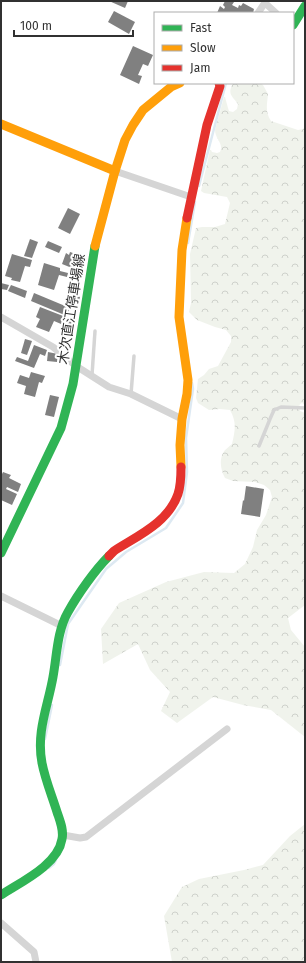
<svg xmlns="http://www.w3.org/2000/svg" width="306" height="963" font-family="'Fira Sans','Noto Sans JP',sans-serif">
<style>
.forest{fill:url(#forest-crowns)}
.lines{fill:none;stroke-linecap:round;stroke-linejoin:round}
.stream{stroke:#dde9f2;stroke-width:2.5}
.building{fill:#808080}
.lane{stroke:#d5d5d5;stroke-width:3.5}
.street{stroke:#d5d5d5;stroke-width:7}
.fast{stroke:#30b455;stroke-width:9}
.slow{stroke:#ff9f0a;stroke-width:9}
.jam{stroke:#e5322d;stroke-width:9}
.labels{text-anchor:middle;stroke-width:4;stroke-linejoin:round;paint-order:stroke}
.street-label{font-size:14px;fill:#313131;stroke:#fff}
</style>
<defs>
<pattern id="forest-crowns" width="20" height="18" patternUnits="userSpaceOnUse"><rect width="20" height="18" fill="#f0f3ec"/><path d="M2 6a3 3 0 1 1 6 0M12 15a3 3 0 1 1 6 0" fill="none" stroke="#ced1cb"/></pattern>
</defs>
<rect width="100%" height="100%" fill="#fff"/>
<g class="forest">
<path d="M 233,83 L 260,83 L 263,85 L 268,94 C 267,105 265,112 271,121 L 298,130 L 303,129 L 305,126 L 305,405 L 302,403 L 300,404 L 299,407 L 300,411 L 305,413 L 305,605 L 288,618 L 291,630 L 305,647 L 305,737 L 271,710 L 243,705 L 213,697 L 177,723 L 161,711 L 170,692 L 150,670 L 138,644 L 103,664 L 101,629 L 119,603 L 166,582 L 204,572 L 234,573 L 245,564 L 253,547 L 257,530 L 266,515 L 272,497 L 270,490 L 264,485 L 255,482 L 233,481 L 225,478 C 221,471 219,461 223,453 C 225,449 229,447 232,444 C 235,430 237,423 230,410 L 220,409 L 209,410 L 198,403 L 196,398 L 198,379 L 204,375 L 209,369 L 218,366 L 231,342 L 231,336 L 226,330 L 215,327 L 197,320 L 189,312 L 191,303 L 190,254 L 196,228 L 202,227 L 215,227 L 225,224 L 230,203 L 227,197 L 204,193 L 201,191 L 210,150 L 211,150 L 212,152 L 217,153 L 220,152 C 224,143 215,139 215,130 L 224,97 L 225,97 L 228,108 L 229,111 L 233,112 L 237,109 L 238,104 C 232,96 227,94 233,83 Z"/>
<polygon points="305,824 305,962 172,962 164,916 182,887 199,879 244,870 263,865 290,836"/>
</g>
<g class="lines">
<g class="stream">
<polyline points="199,186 226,83"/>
<polyline points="188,243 195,202"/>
<polyline points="60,665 68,624 106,569 126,552 166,528 183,503 187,472 186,438 193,389 192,383"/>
<polyline points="45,739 52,705"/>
<polyline points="49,868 54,864 56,860"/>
</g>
</g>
<g class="building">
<polygon points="109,1 128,1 125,8"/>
<polygon points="225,1 232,1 234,2 232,5 238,8 239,5 241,6 243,3 254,9 253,13 248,13 245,12 245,13 217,13 220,6 224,9 225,7 223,5"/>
<polygon points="114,11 135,22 129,34 108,22"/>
<polygon points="133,46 153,55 148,66 143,64 138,75 142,76 139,84 120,75"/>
<polygon points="68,208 80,214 70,234 58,228"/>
<polygon points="30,239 38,242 32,258 24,256"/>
<polygon points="48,241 62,247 59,253 45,247"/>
<polygon points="70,252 82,256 77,270 62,264 66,253 69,255"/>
<polygon points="12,254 32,260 30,267 25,266 20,282 11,280 12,278 5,276"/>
<polygon points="44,263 60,268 60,271 68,273 67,277 59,275 54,290 38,285"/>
<polygon points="1,283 9,285 7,290 1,289"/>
<polygon points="11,285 27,291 25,298 8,291"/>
<polygon points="34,293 70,308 67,316 31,301"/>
<polygon points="74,295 80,297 77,308 71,307"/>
<polygon points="40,307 76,321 73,329 54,321 49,332 36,327 40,319 36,317"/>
<polygon points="25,339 32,341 27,355 21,353"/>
<polygon points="34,345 47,350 45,356 40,354 34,368 15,361 17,357 28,361"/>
<polygon points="48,352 58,354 57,362 47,361"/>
<polygon points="31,372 45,376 42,383 39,382 35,397 24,394 26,386 17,383 20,375 29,378"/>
<polygon points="50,395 59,397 54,417 45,415"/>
<polygon points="3,472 11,475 9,478 21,484 18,492 7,487 6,489 17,494 12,505 1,500 1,476"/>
<polygon points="246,486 264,489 260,517 241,514 243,500 244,501"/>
</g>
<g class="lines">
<g class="lane">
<polyline points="92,375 95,331"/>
<polyline points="131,394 134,356"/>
<polyline points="259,446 270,419 274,410 281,407 305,408"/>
</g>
<g class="street">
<polyline points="265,3 276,13"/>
<polyline points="258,13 266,1"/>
<polyline points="115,171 191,197"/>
<polyline points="1,317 53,347 76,366 109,387 131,394 182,419"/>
<polyline points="1,596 62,626"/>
<polyline points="63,835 80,838 86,837 227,729"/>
<polyline points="1,923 34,952 36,962"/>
</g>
<g class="fast">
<polyline points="293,25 305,6"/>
<polyline points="1,553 61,428 73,384 95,246"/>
<path d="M 1,895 C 21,882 58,865 62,839 C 64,830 60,821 57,812 C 52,796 45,779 42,763 C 36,732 48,706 53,677 C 57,655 57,631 68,612 C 78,594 95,570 109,556"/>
</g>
<g class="slow">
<polyline points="1,124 115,171"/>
<polyline points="95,246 115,171 125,140 133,125 143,110 171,87 180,83"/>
<polyline points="181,467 180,445 182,419 187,394 188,380 179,317 182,250 187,218"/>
</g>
<g class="jam">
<polyline points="187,218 207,125 220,86 219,83"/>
<path d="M 109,556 L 114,551 C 137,536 168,523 178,494 C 181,485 181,476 181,467"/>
</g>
</g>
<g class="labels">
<g class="street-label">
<text transform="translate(71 309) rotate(-81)" y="5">木次直江停車場線</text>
</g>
</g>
<rect width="306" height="963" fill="none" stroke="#313131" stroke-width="4"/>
<rect x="154" y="12" width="140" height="72" fill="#ffffff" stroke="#adadad"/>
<rect x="162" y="25" width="20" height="6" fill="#30b455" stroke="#adadad"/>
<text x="190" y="32" font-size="12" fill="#313131">Fast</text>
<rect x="162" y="45" width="20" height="6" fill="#ff9f0a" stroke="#adadad"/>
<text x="190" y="52" font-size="12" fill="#313131">Slow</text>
<rect x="162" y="65" width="20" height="6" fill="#e5322d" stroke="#adadad"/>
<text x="190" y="72" font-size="12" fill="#313131">Jam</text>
<path d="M14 30v6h119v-6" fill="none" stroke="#313131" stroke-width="2"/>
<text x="20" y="30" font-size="12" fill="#313131" stroke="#ffffff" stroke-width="3" paint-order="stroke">100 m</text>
</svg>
